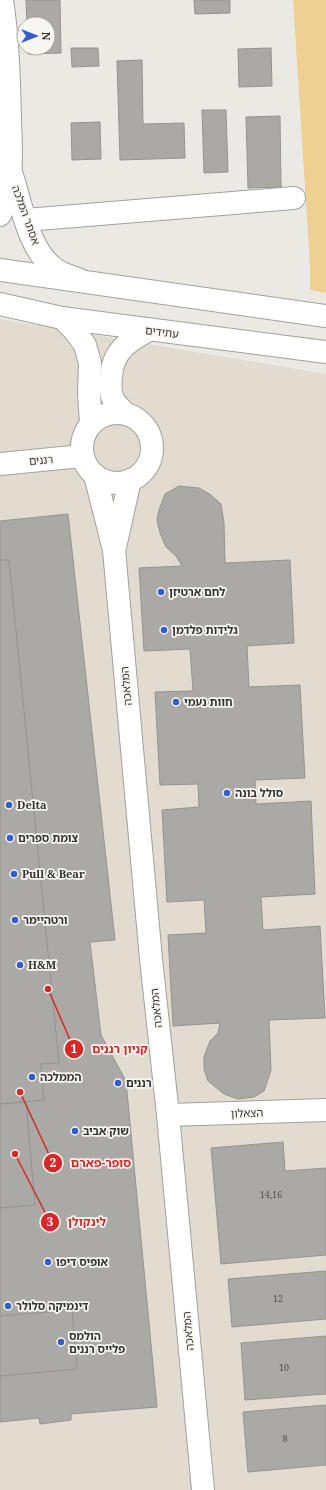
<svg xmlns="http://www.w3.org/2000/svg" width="326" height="1490" font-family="'Noto Serif','Noto Sans Hebrew',serif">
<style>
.built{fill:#e2dcd0}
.green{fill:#eed093}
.building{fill:#aba9a5;stroke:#95938e}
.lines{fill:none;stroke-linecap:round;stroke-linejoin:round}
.street-casing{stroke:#a2a09b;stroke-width:24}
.secondary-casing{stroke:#a2a09b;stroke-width:24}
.street{stroke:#fff;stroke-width:22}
.secondary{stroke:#fff;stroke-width:22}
.poi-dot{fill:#325dcd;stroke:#f8f6f1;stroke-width:1.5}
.labels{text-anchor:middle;stroke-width:3.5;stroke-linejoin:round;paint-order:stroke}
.number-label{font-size:9px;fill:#52504e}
.street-label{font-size:11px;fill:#343331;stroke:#f8f6f1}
.poi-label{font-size:11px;font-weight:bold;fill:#343331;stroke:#f8f6f1;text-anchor:start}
.leader{fill:none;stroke:#d62828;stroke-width:1.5}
.callout-dot{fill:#d62828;stroke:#f8f6f1;stroke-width:1.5}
.mark-label{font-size:12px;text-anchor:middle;font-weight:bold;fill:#fff}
.callout-label{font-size:12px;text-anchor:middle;font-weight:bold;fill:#d62828;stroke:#f8f6f1;stroke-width:3.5;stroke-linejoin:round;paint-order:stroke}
</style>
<rect width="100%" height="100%" fill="#ebe9e4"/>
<polygon class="built" points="0,319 326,374 326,1490 0,1490"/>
<polygon class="green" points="293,0 326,0 326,293 310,290 310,265"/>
<g class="building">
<polygon points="26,0 60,0 61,53 28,54 27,48 48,48 48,24 27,24"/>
<polygon points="194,0 230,0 230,13 195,14"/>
<polygon points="71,48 98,48 99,66 72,67"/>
<polygon points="271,48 272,86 239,87 238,49"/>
<polygon points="142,60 143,124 184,123 185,158 120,160 117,61"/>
<polygon points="202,110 226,110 228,172 204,173"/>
<polygon points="280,116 281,187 248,188 246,117"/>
<polygon points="100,122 101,159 72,160 71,123"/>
<polygon points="179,486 199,488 211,495 221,504 224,523 225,563 290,560 294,643 247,646 249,687 300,685 305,778 255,780 256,804 311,801 315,894 261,897 263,930 320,926 325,1018 269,1020 271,1070 264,1091 254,1097 238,1099 224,1094 208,1081 204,1069 204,1057 210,1041 218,1033 220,1023 173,1026 168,935 206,933 204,900 167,902 162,810 199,807 198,784 160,785 155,692 193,691 190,649 144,651 139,568 182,566 176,556 166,547 160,533 157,520 159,510 165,494"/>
<polygon points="68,514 115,940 90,942 101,1035 126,1081 157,1407 71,1414 71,1420 40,1424 39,1418 0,1422 0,521"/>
<polygon points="0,560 9,560 59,1063 41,1064 44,1100 0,1104"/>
<polygon points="26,1102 35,1205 0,1208 0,1104"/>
<polygon points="283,1142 285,1171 326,1168 326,1255 221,1264 211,1148"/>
<polygon points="326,1271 326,1319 232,1327 228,1279"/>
<polygon points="72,1310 77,1369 0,1376 0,1316"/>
<polygon points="326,1336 326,1394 245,1400 241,1343"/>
<polygon points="326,1405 326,1465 248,1472 243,1412"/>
</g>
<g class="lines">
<defs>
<g id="street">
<path d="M 12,175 C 21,204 29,251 55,269 C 62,274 70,276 78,279"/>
<path d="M 0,215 C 14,185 11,151 10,119 C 9,79 8,39 2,0"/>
<polyline points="26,220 294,198"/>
<polyline points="62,318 74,330 85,345 90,363 89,394 91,424"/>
<path d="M 124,413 C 121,409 117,405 114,401 C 110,394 110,384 111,376 C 113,351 128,341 149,330"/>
<circle cx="117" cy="448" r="35"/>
<polyline points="0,464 82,456"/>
<polyline points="95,475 114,550 151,959 168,1115 203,1490"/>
<polyline points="115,547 130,480"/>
<polyline points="168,1115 326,1110"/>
</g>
<g id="secondary">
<polyline points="0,270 326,316"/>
<polyline points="0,304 62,318 326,352"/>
</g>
</defs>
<use href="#street" class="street-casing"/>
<use href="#secondary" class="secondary-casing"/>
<use href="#street" class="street"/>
<use href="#secondary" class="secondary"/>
</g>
<g class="poi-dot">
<circle cx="161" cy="592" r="4"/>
<circle cx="164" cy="630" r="4"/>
<circle cx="176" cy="702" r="4"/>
<circle cx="227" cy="793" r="4"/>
<circle cx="9" cy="805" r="4"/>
<circle cx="10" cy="838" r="4"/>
<circle cx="14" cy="874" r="4"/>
<circle cx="15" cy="920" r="4"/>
<circle cx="20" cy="965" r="4"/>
<circle cx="32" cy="1077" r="4"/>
<circle cx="118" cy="1083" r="4"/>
<circle cx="75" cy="1131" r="4"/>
<circle cx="48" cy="1262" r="4"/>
<circle cx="8" cy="1306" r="4"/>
<circle cx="61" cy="1342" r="4"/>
</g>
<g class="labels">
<g class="number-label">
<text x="271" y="1198">14,16</text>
<text x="278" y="1302">12</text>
<text x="284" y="1371">10</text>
<text x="285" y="1442">8</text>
</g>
<g class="street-label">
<text transform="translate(26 215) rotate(70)" y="4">אסתר המלכה</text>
<text transform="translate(162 332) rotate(7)" y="4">עתידים</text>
<text transform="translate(41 460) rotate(-5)" y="4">רננים</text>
<text transform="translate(126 686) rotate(-95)" y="4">המלאכה</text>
<text transform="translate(156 1008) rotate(-96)" y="4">המלאכה</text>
<text transform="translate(247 1113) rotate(-2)" y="4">הצאלון</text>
<text transform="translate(188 1331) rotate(-95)" y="4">המלאכה</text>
</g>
<g class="poi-label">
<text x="169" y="596">לחם ארטיזן</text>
<text x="172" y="634">גלידות פלדמן</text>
<text x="184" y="706">חוות נעמי</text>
<text x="235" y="797">סולל בונה</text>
<text x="17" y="809">Delta</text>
<text x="18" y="842">צומת ספרים</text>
<text x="22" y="878">Pull &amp; Bear</text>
<text x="23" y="924">ורטהיימר</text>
<text x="28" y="969">H&amp;M</text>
<text x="40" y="1081">הממלכה</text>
<text x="126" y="1087">רננים</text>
<text x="83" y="1135">שוק אביב</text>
<text x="56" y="1266">אופיס דיפו</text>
<text x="16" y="1310">דינמיקה סלולר</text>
<text x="69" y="1340">הולמס<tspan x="69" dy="13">פלייס רננים</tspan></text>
</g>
</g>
<path class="leader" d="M48 989L74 1049M20 1092L53 1163M15 1154L50 1222"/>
<g class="callout-dot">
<circle cx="48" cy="989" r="4"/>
<circle cx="20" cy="1092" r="4"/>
<circle cx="15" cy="1154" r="4"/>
<circle cx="74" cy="1049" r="10"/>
<circle cx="53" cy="1163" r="10"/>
<circle cx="50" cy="1222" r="10"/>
</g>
<g class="mark-label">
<text x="74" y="1053">1</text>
<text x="53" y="1167">2</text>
<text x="50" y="1226">3</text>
</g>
<g class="callout-label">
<text x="120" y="1053">קניון רננים</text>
<text x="101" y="1167">סופר-פארם</text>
<text x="87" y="1226">לינקולן</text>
</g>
<g transform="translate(36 36) rotate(90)"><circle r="19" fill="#f8f6f1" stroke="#aaa8a4"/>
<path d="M0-3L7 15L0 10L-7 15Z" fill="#325dcd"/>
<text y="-6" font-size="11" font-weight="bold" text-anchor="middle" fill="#343331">N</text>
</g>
</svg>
